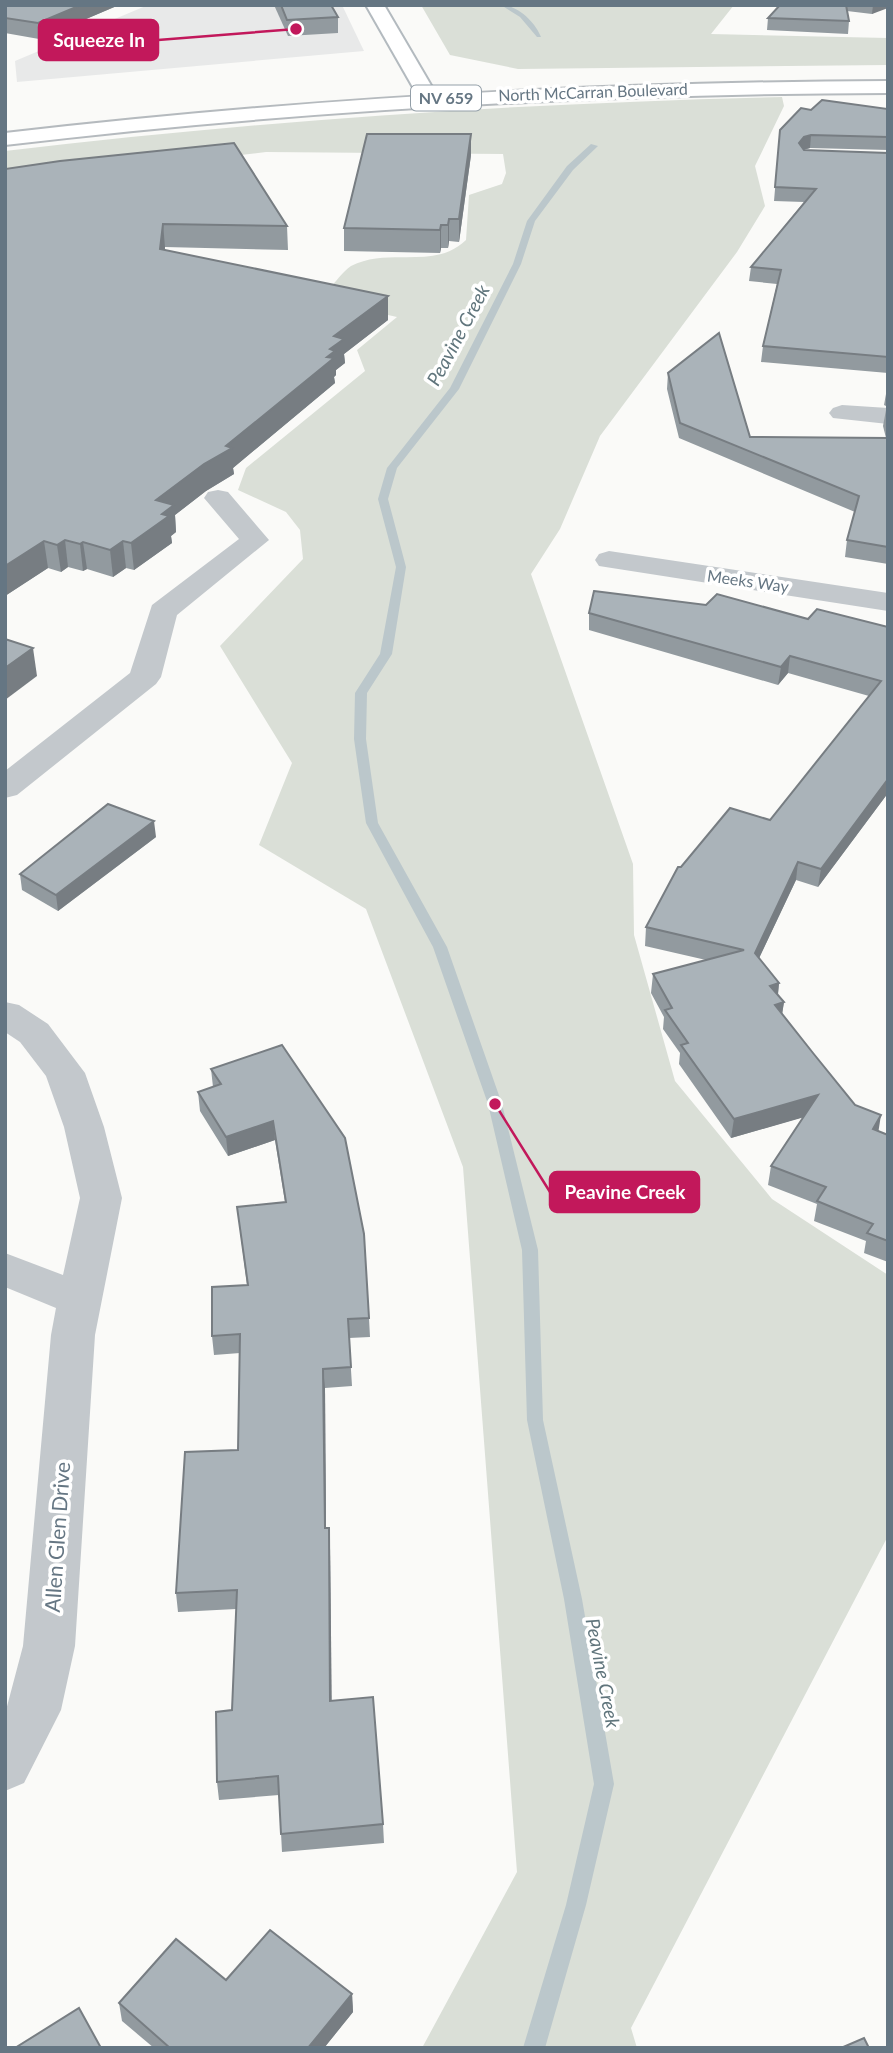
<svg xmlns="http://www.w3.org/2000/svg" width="893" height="2053" font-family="Lato,sans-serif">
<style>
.built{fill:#e8e9e9}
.green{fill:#dadfd7}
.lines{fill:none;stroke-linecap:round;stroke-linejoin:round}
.stream{fill:#bbc7cb;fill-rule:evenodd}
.secondary-casing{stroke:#b3babf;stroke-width:4}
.primary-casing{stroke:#b5babe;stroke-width:4}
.street{fill:#c3c8cc;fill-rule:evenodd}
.secondary{fill:#fff;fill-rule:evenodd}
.primary{fill:#fff;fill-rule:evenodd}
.wall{fill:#929a9f}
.shaded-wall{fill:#777d82}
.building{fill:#aab3b9;stroke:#777d82;stroke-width:2}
.labels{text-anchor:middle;stroke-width:7;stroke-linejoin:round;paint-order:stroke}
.far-street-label{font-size:16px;fill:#657683;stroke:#fff}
.shield{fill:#fff;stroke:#939fa8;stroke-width:2}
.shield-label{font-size:16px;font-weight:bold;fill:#657683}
.water-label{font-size:19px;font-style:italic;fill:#60757c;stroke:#fff}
.near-street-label{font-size:21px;fill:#657683;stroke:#fff}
.leader{fill:none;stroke:#c2185b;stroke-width:2.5}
.callout-dot{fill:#c2185b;stroke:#fff;stroke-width:2.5}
.callout{fill:#c2185b;stroke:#c2185b;stroke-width:2.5}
.callout-label{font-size:19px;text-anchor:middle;font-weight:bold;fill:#fff}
</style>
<rect width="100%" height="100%" fill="#fafaf8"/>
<polygon class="built" points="148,5 342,5 364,51 17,82 15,61"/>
<g class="green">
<polygon points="421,5 734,5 711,34 888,38 888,65 518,69 450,55"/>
<path d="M 782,97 L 784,106 L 755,166 L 765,206 L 737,252 L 600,436 L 560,529 L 531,574 L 633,864 L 634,935 L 675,1081 L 772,1199 L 888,1275 L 888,1536 L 631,2028 L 637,2048 L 422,2048 L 517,1872 L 463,1167 L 366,909 L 259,845 L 292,763 L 220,646 L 303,559 L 300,530 L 286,512 L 238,490 L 246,468 L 365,371 L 357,350 L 397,317 L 330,302 L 328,290 C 335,283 343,271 351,266 C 389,246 434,271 466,240 L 469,195 L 502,184 L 506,173 L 503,154 L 266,152 L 5,182 L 5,151 C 267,120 522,103 782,97 Z"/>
</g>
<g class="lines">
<g class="stream">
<path d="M 501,5 C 518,5 536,23 541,37 L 537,37 L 520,17 Z"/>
<polygon points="591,144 598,146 573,170 535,221 521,264 459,389 397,468 388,499 406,567 392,654 367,693 366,739 378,823 447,947 502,1104 538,1250 543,1420 582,1599 614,1784 586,1905 545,2048 523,2048 566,1905 594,1784 564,1599 527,1420 522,1250 488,1104 433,947 366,823 354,739 355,693 380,654 396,567 378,499 387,468 450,388 513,264 527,221 567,166"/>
</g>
<defs>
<polygon id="secondary" points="366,5 384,5 439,99 436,103 422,103"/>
<path id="primary" d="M 888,81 L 888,93 C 592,94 299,110 5,145 L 5,133 C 299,99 592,82 888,81 Z"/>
</defs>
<use href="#secondary" class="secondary-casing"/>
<use href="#primary" class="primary-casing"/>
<g class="street">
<polygon points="842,405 888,408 888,424 833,418 829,413 833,408"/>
<polygon points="218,490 228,492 269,540 177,615 161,677 156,684 17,795 5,798 5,771 130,673 152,605 239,539 204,498 208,492"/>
<polygon points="609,551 888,593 888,611 599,566 595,560 599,554"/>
<polygon points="5,1002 19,1005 48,1024 85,1073 104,1127 122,1198 95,1335 75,1646 61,1710 24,1783 5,1791 5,1714 23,1646 51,1335 56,1308 5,1287 5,1253 63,1275 80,1198 64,1127 46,1076 20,1042 5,1032"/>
</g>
<use href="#secondary" class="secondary"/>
<use href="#primary" class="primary"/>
</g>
<g class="wall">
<polygon points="5,5 119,5 39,39 5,33"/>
<polygon points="274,5 331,5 338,17 338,33 288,36"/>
<polygon points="780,5 888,5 872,14 847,11 849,21 848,34 767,30 768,18"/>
<polygon points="888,109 888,150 810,148 804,150 888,153 888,373 761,362 763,346 777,284 749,281 751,267 804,202 774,201 780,130 811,110"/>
<polygon points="471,155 459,242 449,241 448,248 441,248 440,253 344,251 344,228"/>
<polygon points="5,169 287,226 288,250 165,247 165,250 388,296 388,320 344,354 345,363 336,370 336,375 334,377 335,383 233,468 234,474 206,491 175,515 176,532 171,536 172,543 134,570 126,568 113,577 87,569 83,571 68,567 61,572 48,568 5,596"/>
<polygon points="668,373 750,437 886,438 883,426 886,410 888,420 888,564 845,557 847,540 855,512 679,438 667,389"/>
<polygon points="888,383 888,407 884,405"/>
<polygon points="589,613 808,619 888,627 888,793 818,887 796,880 759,958 779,983 778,995 784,1002 782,1014 855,1105 878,1131 888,1135 888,1262 864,1253 866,1241 814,1221 817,1204 768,1185 771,1166 803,1117 731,1138 679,1064 680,1053 663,1029 664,1017 651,993 653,974 706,960 645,946 646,927 681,867 770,820 869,696 788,673 778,685 589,630"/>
<polygon points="156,837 58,911 22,890 20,874 46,854"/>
<polygon points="282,1045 369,1318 370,1337 349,1338 352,1386 325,1388 326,1528 329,1528 330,1547 331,1701 383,1824 384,1843 282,1852 279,1795 219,1800 217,1782 232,1710 236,1609 178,1612 176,1593 238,1450 240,1353 214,1355 212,1336 247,1285 237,1207 285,1202 275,1140 228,1156 200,1111 198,1092 213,1087 211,1069"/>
<polygon points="226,1980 352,1994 353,2012 324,2048 154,2048 122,2021 119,2003"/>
</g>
<g class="shaded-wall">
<polygon points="81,5 119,5 39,39 38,23"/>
<polygon points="873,5 888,5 888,8 872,14"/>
<polygon points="471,134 471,155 459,242 459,219"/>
<polygon points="811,135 810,148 802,150 799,143 804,137"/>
<polygon points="449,219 449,241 448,248 448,225"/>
<polygon points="163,224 165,247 162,273 160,249"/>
<polygon points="441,225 441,248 440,253 440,230"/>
<polygon points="388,296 388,320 344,354 345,363 336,370 336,375 334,377 335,383 233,468 234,474 206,491 175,515 176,532 171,536 172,543 134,570 131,543 156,500 226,446 327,357 334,336"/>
<polygon points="65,540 68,567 61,572 57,545"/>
<polygon points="44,541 48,568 5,596 5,566"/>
<polygon points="123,541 126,568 113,577 110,550"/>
<polygon points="83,542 87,569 83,571 80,544"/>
<polygon points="33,648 37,676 5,700 5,668"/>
<polygon points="790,656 788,673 778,685 781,667"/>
<polygon points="888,779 888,793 818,887 821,869"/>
<polygon points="154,821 156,837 58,911 56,895"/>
<polygon points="798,862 796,880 753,971 755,953"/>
<polygon points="779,983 777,1002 770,986"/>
<polygon points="784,1002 781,1021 775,1005"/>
<polygon points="818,1095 815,1114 731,1138 734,1119"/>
<polygon points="881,1115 878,1134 873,1129"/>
<polygon points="273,1121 275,1140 228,1156 226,1137"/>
<polygon points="323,1369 325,1388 326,1547 325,1528"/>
<polygon points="329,1528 330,1547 332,1720 330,1701"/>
<polygon points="352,1994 353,2012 324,2048 308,2048"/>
</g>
<g class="building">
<polygon points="5,5 81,5 38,23 5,18"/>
<polygon points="281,5 331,5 338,17 287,20"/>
<polygon points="780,5 846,5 849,21 768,18"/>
<polygon points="822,100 888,109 888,137 811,135 804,137 799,143 804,150 888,153 888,357 763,346 781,270 751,267 816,189 775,187 780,130 801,108 811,110"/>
<polygon points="367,134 471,134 459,219 449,219 448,225 441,225 440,230 344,228"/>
<polygon points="234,143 287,226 163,224 160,249 388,296 334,336 344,339 330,349 335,351 327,357 334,358 226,446 232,448 204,464 156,500 174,505 162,514 169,516 131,543 123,541 110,550 83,542 80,544 65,540 57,545 44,541 5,566 5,169 60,161"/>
<polygon points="719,333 750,437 888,438 888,547 847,540 859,496 680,423 668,373"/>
<polygon points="594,591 706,605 717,594 808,619 817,609 888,627 888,779 821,869 798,862 755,953 779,983 770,986 784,1002 775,1005 813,1053 855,1105 881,1115 873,1129 888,1135 888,1241 867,1233 873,1224 817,1201 826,1187 771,1166 818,1095 734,1119 681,1045 688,1043 665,1010 672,1008 653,974 744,950 646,927 678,867 681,867 730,808 770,820 881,681 790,656 781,667 589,613"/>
<polygon points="5,639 33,648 5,668"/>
<polygon points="108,804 154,821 56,895 20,874"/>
<polygon points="282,1045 345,1138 364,1234 369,1318 348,1319 351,1367 323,1369 325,1528 329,1528 330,1701 373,1697 383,1824 281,1834 278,1776 217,1782 216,1712 232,1710 237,1590 176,1593 185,1452 238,1450 240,1334 212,1336 212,1287 248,1285 237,1207 286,1202 273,1121 226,1137 198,1092 221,1084 211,1069"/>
<polygon points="270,1930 352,1994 308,2048 170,2048 119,2003 176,1939 226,1980"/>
<polygon points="79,2008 101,2048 15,2048"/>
<polygon points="864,2038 869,2048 841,2048"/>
</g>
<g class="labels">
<g class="far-street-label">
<text transform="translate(593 92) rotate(-2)" y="6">North McCarran Boulevard</text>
<text transform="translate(748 581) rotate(8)" y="6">Meeks Way</text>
</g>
<rect class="shield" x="411" y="85.5" width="70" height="25" rx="5"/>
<g class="shield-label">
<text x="446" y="104">NV 659</text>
</g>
<g class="water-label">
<text transform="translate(458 335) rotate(-62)" y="7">Peavine Creek</text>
<text transform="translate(603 1673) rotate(79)" y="7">Peavine Creek</text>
</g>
<g class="near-street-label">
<text transform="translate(58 1537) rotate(-86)" y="7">Allen Glen Drive</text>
</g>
</g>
<path class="leader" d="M296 29L158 40M495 1104L550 1192"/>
<g class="callout-dot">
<circle cx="296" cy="29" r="7"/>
<circle cx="495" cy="1104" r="7"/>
</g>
<g class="callout">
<rect x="39" y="20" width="119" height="40" rx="7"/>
<rect x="550" y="1172" width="149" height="40" rx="7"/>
</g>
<g class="callout-label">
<text x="99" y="47">Squeeze In</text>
<text x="625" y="1199">Peavine Creek</text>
</g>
<rect width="893" height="2053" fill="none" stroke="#657683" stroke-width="14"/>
</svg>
